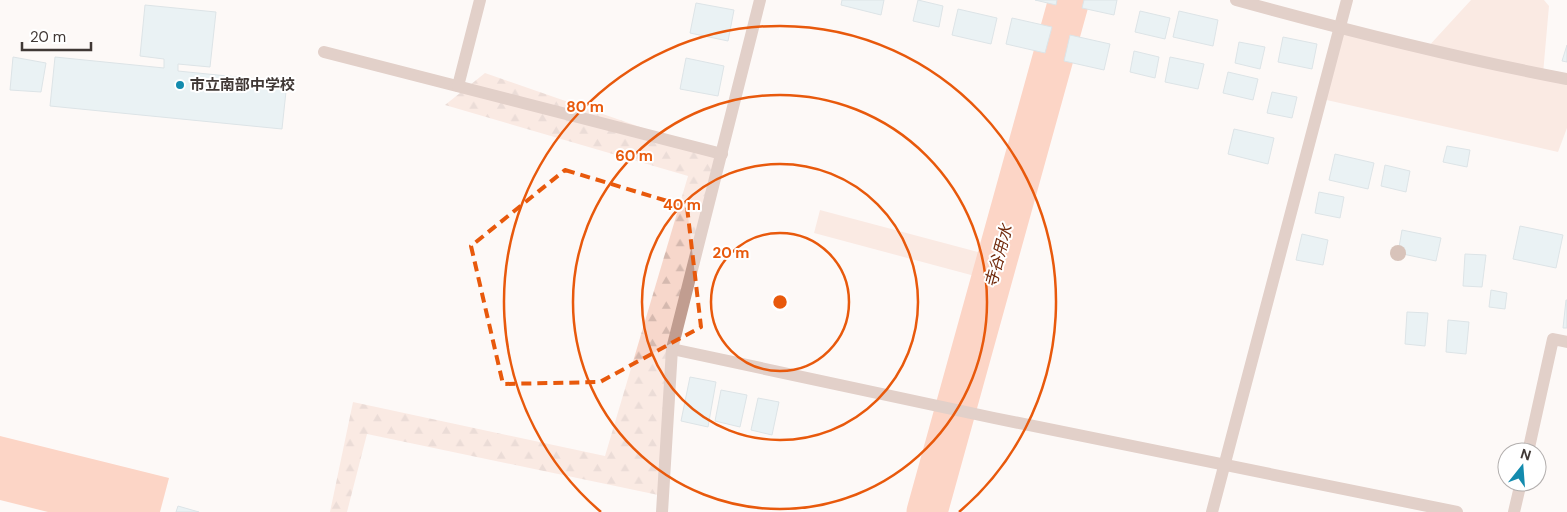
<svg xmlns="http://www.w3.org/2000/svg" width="1567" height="512" font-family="'DM Sans','Noto Sans JP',sans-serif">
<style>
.green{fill:#f7d7cb}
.forest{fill:url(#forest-firs)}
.water{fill:#faa88a}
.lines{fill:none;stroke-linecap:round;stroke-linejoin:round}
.river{stroke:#faa88a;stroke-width:41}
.building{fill:#d3e8f0;stroke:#b5cad2}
.minor{stroke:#c19d90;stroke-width:12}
.tertiary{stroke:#c19d90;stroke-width:12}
.tree{fill:#aa8270}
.marked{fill:none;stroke:#e8590c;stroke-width:4;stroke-dasharray:10 6;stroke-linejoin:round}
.ring{fill:none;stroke:#e8590c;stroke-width:2.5}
.poi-dot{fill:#138bae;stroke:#fff;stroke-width:2}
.labels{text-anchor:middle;stroke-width:4;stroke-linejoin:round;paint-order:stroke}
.poi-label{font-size:15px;font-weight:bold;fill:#403835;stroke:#fff;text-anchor:start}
.water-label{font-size:16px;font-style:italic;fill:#71290b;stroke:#fff}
.centre{fill:#e8590c;stroke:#fff;stroke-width:2.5}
.ring-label{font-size:15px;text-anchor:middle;font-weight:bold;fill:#e8590c;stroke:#fff;stroke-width:4;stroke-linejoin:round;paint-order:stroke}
</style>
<defs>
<pattern id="forest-firs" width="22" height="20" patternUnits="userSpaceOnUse" patternTransform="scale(1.25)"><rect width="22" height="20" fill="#f7d7cb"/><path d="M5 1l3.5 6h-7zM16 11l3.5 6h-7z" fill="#d5b9af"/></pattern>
</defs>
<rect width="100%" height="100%" fill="#fdf9f7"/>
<g class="green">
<polygon points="1471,0 1544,0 1549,6 1543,74 1567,79 1567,128 1558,152 1322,99 1341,29 1426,49"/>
<polygon points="820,210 993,256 986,279 814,233"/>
</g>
<polygon class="forest" points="485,73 712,152 721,158 672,349 663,496 367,434 347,512 330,512 353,402 605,456 688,176 445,105"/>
<polygon class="water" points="0,436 169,478 160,512 48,512 0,500"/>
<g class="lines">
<polyline class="river" points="927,512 1069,0"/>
</g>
<g class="building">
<polygon points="842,0 884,0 881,15 841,5"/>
<polygon points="918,0 943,6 939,27 913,21"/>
<polygon points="1035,0 1057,0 1056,5"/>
<polygon points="1084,0 1117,0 1114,15 1082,8"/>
<polygon points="696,3 734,10 728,41 690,33"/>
<polygon points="145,5 216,12 210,67 178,64 178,71 287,82 282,129 50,106 55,57 164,68 164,59 140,56"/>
<polygon points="958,9 997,18 991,44 952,35"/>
<polygon points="1140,11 1170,18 1165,39 1135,32"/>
<polygon points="1179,11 1218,20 1213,46 1173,37"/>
<polygon points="1012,18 1052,27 1045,53 1006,44"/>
<polygon points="1070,35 1110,44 1104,70 1064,61"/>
<polygon points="1283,37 1317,44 1312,69 1278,62"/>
<polygon points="1239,42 1265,47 1260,69 1235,63"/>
<polygon points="1567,45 1567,62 1562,61"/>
<polygon points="1134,51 1159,57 1155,78 1130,72"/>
<polygon points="13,57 46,63 41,92 10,90"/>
<polygon points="1170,57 1204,64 1198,89 1165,82"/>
<polygon points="686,58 724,66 718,96 680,89"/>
<polygon points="1228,72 1258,79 1253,100 1223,93"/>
<polygon points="1272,92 1297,97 1292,118 1267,113"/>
<polygon points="1234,129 1274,138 1268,164 1228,154"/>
<polygon points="1447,146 1470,150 1467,167 1443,162"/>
<polygon points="1335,154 1374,163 1368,189 1329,180"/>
<polygon points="1385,165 1410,171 1406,192 1381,186"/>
<polygon points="1319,192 1344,197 1340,218 1315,213"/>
<polygon points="1520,226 1563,235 1556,268 1513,259"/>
<polygon points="1402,230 1441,238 1436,261 1398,253"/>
<polygon points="1302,234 1328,240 1323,265 1296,260"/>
<polygon points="1465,254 1486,255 1482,287 1463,286"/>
<polygon points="1491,290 1507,293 1505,309 1489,307"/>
<polygon points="1566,300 1567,300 1567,328 1563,328"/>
<polygon points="1407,312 1428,313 1425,346 1405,344"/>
<polygon points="1448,320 1469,322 1466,354 1446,352"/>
<polygon points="690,377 716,382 708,427 681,421"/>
<polygon points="721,390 747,395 740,427 715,421"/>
<polygon points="758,398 779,402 772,435 751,430"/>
<polygon points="178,506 199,512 176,512"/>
</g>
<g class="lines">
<g class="minor">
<polyline points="324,52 722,154"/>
<polyline points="458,86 480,0"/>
<polyline points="672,349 994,418 1457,512"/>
<polyline points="1528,452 1553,339 1567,342"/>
<polyline points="1212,512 1347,0"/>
<polyline points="1514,512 1521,482"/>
</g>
<g class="tertiary">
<path d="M 1236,0 C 1345,30 1455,58 1567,79"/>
<polyline points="662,512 672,349 760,0"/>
</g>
</g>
<circle class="tree" cx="1398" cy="253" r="8"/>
<path d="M0 0H1567V512H0ZM 565,170 L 687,207 L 701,327 L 600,382 L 503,384 L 471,246 Z" fill="#fdf9f7" fill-opacity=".55" fill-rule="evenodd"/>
<path class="marked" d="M 565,170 L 687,207 L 701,327 L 600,382 L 503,384 L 471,246 Z"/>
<g class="ring">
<circle cx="780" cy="302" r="69"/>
<circle cx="780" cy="302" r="138"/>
<circle cx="780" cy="302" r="207"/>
<path d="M601 512A276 276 0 1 1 959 512"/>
</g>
<circle class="poi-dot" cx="180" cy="85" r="5"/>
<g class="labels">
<g class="poi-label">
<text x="190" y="90">市立南部中学校</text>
</g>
<g class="water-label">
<text transform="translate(998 256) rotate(-75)" y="6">寺谷用水</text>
</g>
</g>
<circle cx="780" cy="302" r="8" class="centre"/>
<g class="ring-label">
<text x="585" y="112">80 m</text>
<text x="634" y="161">60 m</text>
<text x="682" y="210">40 m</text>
<text x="731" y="258">20 m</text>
</g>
<g transform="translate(1522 467) rotate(17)"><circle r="24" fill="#ffffff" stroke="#b3afae"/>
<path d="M0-4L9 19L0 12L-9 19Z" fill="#138bae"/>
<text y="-8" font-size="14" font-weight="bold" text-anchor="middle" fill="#403835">N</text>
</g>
<path d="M22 42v8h69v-8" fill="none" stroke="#403835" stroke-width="2.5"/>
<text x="30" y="42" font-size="15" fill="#403835" stroke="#ffffff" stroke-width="4" paint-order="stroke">20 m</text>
</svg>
